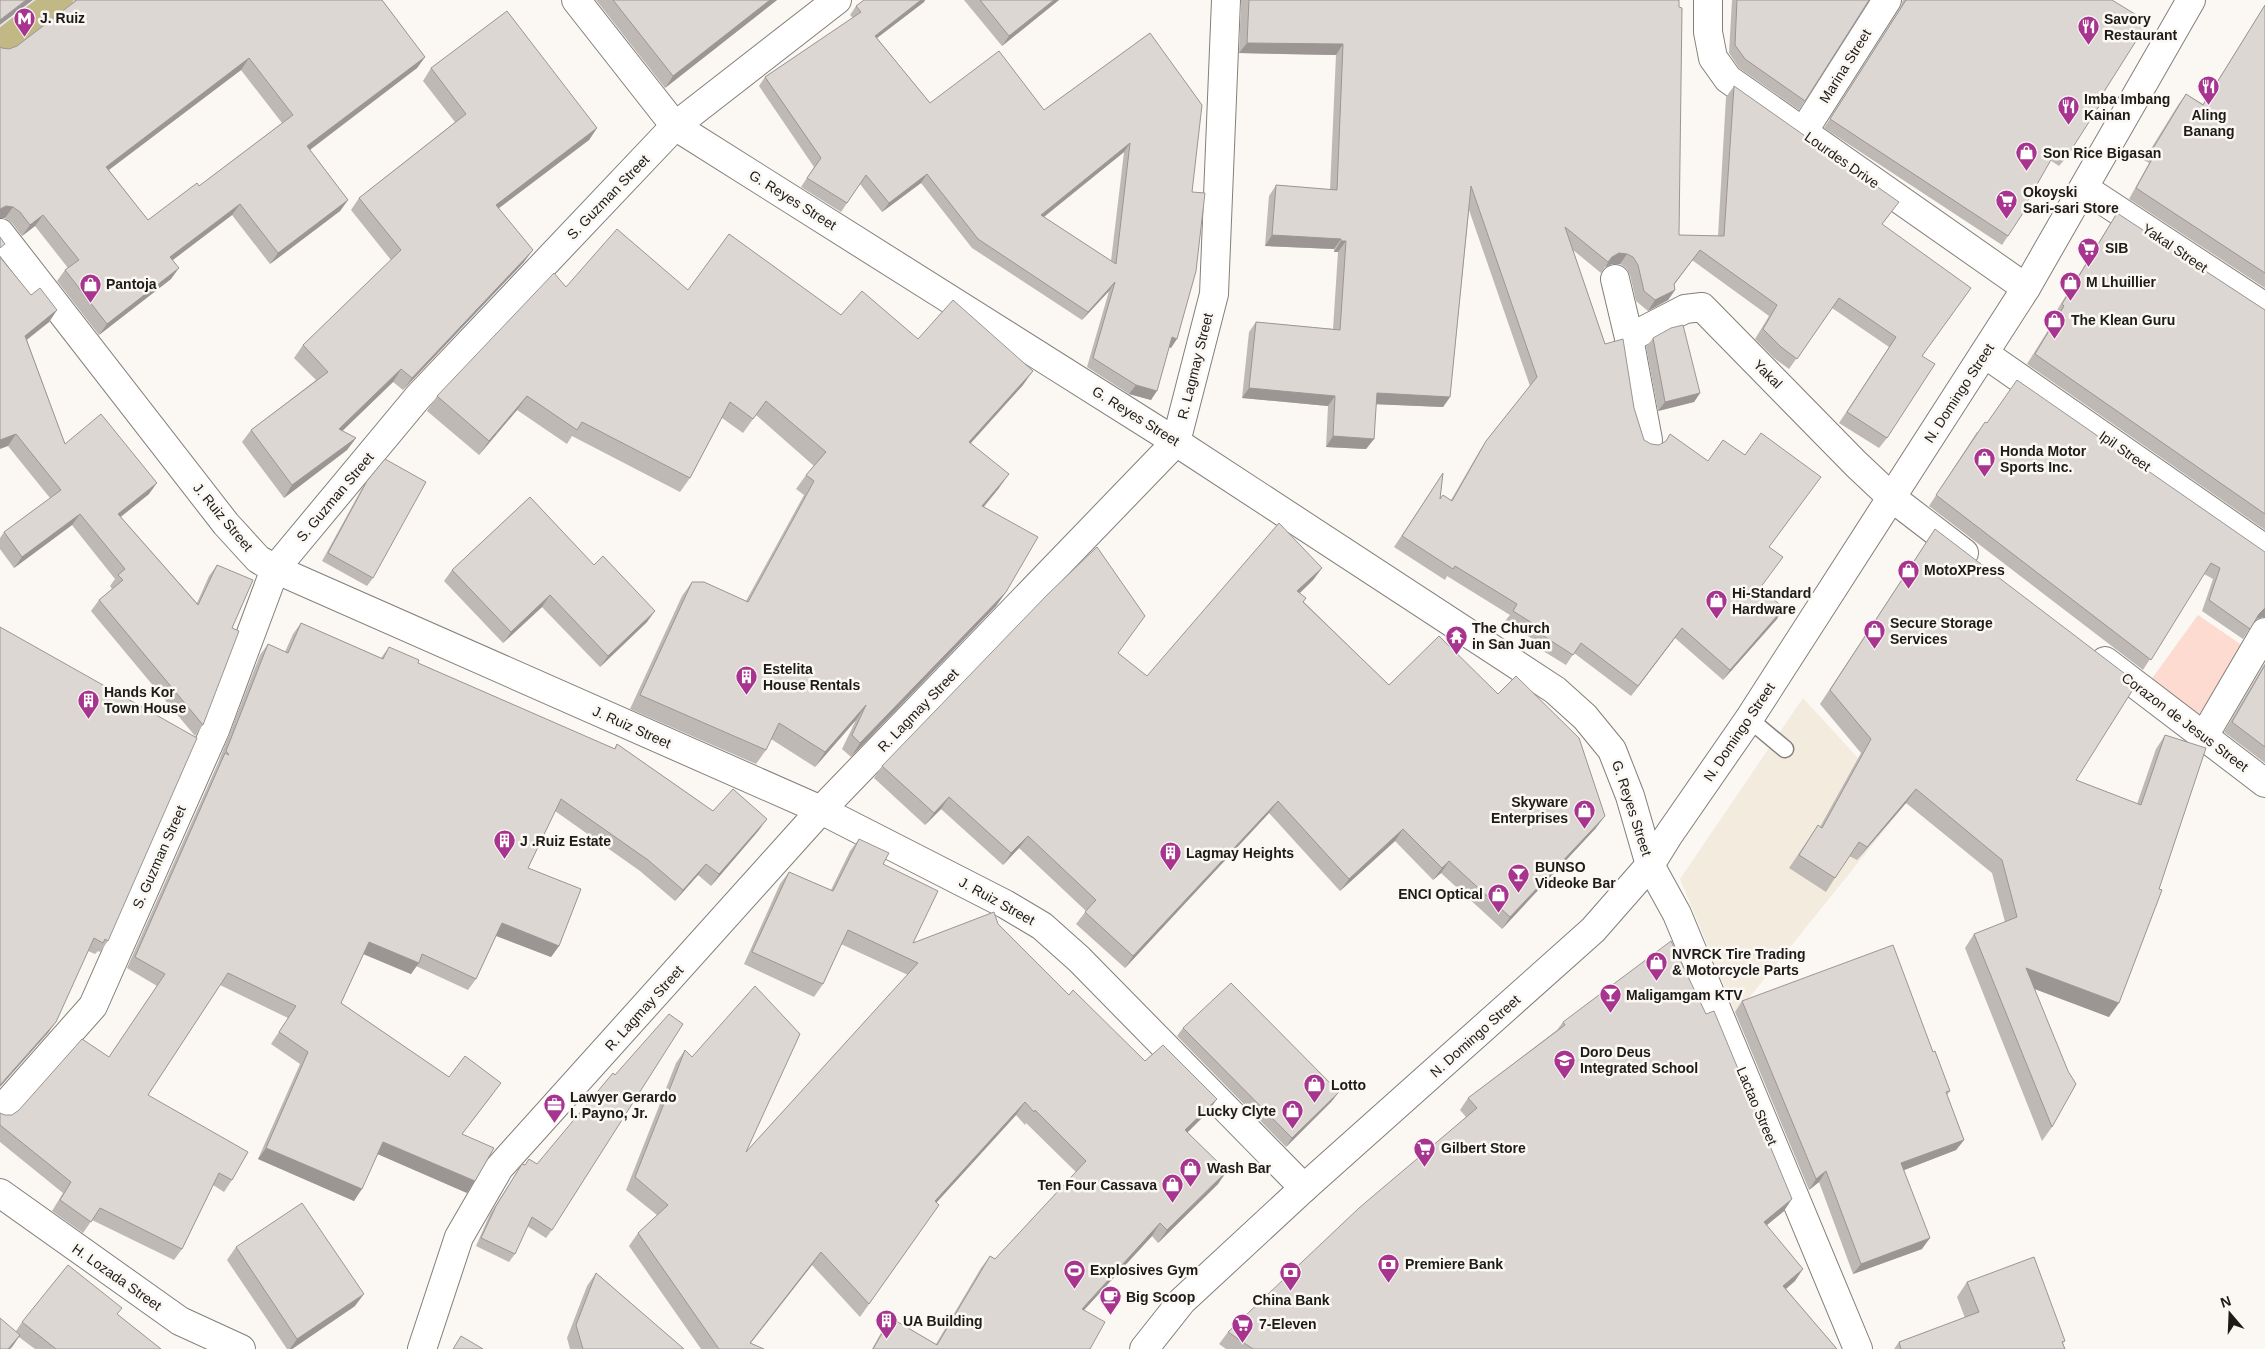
<svg xmlns="http://www.w3.org/2000/svg" width="2265" height="1349" font-family="Helvetica,sans-serif">
<style>
.built{fill:#f4ebdf}
.green{fill:#fddbd0}
.lines{fill:none;stroke-linecap:round;stroke-linejoin:round}
.service-casing{stroke:#837f7a;stroke-width:19}
.minor-casing{stroke:#837f7a;stroke-width:30}
.tertiary-casing{stroke:#837f7a;stroke-width:30}
.secondary-casing{stroke:#837f7a;stroke-width:30}
.primary-casing{stroke:#d6d6d6;stroke-width:30}
.service{stroke:#fff;stroke-width:16}
.minor{stroke:#fff;stroke-width:28}
.tertiary{stroke:#fff;stroke-width:28}
.secondary{stroke:#fff;stroke-width:28}
.primary{stroke:#c2b886;stroke-width:28}
.wall{fill:#beb9b5;fill-rule:evenodd}
.shaded-wall{fill:#9b9694}
.building{fill:#ddd7d3;stroke:#9b9694;fill-rule:evenodd}
.labels{text-anchor:middle;stroke-width:5;stroke-linejoin:round;paint-order:stroke}
.poi-label{font-size:14px;font-weight:bold;fill:#1d1b19;stroke:#fbf7f2;text-anchor:start}
.street-label{font-size:14px;fill:#1d1b19;stroke:#fbf7f2}
</style>
<rect width="100%" height="100%" fill="#fbf7f2"/>
<polygon class="built" points="1803,698 1903,807 1736,1014 1680,879"/>
<polygon class="green" points="2198,615 2246,648 2199,714 2151,680"/>
<g class="lines">
<defs>
<polyline id="service" points="1749,719 1785,749"/>
<g id="minor">
<polyline points="1708,0 1708,32 1713,58 1728,79 2026,288"/>
<polyline points="1803,132 1887,0"/>
<polyline points="2084,188 2265,307"/>
<polyline points="1615,279 1629,338 1648,440"/>
<polyline points="1629,338 1685,309 1702,307 1856,464 1891,497 1964,553"/>
<polyline points="1985,354 2265,549"/>
<polyline points="2105,661 2265,783"/>
<polyline points="2204,736 2265,632"/>
<polyline points="1650,865 1677,914 1858,1349"/>
<polyline points="0,1111 93,1006 215,730 275,569 418,397 675,126 837,0"/>
<polyline points="0,1193 180,1321 241,1349"/>
<polyline points="422,1349 459,1237 499,1168 821,810 1176,442 1214,294 1226,0"/>
</g>
<g id="tertiary">
<polyline points="576,0 675,126 1176,442 1555,690 1585,717 1612,750 1630,796 1650,865"/>
<polyline points="0,233 226,524 258,559 275,569 821,810 1005,904 1042,926 1079,959 1304,1188"/>
</g>
<polyline id="secondary" points="1144,1349 1182,1301 1304,1188 1593,930 1650,865 1668,836 1749,719 2026,288 2191,0"/>
<polyline id="primary" points="0,45 59,0"/>
</defs>
<use href="#service" class="service-casing"/>
<use href="#minor" class="minor-casing"/>
<use href="#tertiary" class="tertiary-casing"/>
<use href="#secondary" class="secondary-casing"/>
<use href="#primary" class="primary-casing"/>
<use href="#service" class="service"/>
<use href="#minor" class="minor"/>
<use href="#tertiary" class="tertiary"/>
<use href="#secondary" class="secondary"/>
<use href="#primary" class="primary"/>
</g>
<g class="wall">
<path d="M 74,0 L 382,0 L 425,57 L 417,68 L 310,150 L 348,200 L 340,211 L 270,264 L 232,215 L 173,260 L 171,279 L 99,335 L 57,281 L 65,270 L 68,268 L 35,226 L 22,236 L 12,223 L 5,218 L 2,48 L 9,49 L 17,46 L 74,3 ZM 241,70 L 282,123 L 199,186 L 148,220 L 109,170 Z"/>
<polygon points="596,0 777,0 665,88"/>
<path d="M 864,0 L 925,0 L 924,2 L 877,38 L 930,103 L 1044,110 L 1150,33 L 1171,348 L 1169,347 L 1151,400 L 1129,394 L 1087,367 L 1109,291 L 1082,320 L 972,248 L 921,183 L 882,212 L 860,184 L 841,212 L 801,187 L 814,167 L 759,86 L 765,77 L 853,18 L 850,15 L 856,6 ZM 1124,152 L 1111,261 L 1044,217 Z"/>
<polygon points="964,0 1059,0 1002,46"/>
<polygon points="1241,0 1679,0 1679,235 1718,236 1726,97 1734,86 1891,213 1882,224 1922,356 1887,438 1879,448 1839,423 1889,347 1832,308 1789,369 1774,358 1755,339 1769,316 1692,260 1674,285 1675,290 1668,300 1648,311 1636,301 1630,275 1626,268 1620,264 1612,264 1605,267 1601,273 1573,250 1605,344 1634,408 1644,440 1769,548 1760,588 1777,619 1723,680 1675,638 1631,696 1574,653 1566,665 1535,646 1537,642 1505,621 1510,615 1447,576 1445,580 1394,547 1443,473 1440,499 1451,500 1479,452 1486,441 1530,386 1469,210 1450,397 1443,407 1376,404 1374,439 1366,449 1326,447 1328,406 1242,398 1249,332 1256,322 1333,329 1338,252 1334,252 1334,249 1265,246 1269,196 1276,185 1330,190 1336,55 1239,53"/>
<polygon points="1732,0 1869,0 1799,110 1739,68 1729,53"/>
<polygon points="1903,0 2112,0 2100,98 2066,158 2059,166 2050,160 2008,236 2002,245 1824,128 1900,8"/>
<polygon points="2265,5 2265,288 2129,199 2149,163 2144,160 2178,105 2186,94 2203,104"/>
<polygon points="431,68 597,128 589,140 499,208 524,262 403,390 393,382 342,431 356,438 347,450 284,498 242,442 251,430 316,380 294,358 303,345 391,260 351,210 359,198 455,122 423,81"/>
<polygon points="2117,213 2265,310 2265,530 2027,364 2057,316 2054,315 2110,224"/>
<polygon points="566,287 688,290 841,315 918,339 1023,385 971,443 999,488 984,507 1006,592 996,606 851,757 842,749 856,720 815,767 771,739 766,750 756,764 630,709 682,596 692,582 746,601 804,495 796,489 806,475 814,466 756,415 743,433 722,418 690,478 680,492 572,436 567,444 517,410 479,455 427,411 437,396"/>
<polygon points="31,295 57,310 49,322 27,340 65,444 149,494 121,517 197,603 209,576 217,565 232,628 203,725 195,736 91,611 99,600 112,589 110,586 115,579 72,525 14,568 0,549 0,538 4,532 50,498 8,446"/>
<polygon points="1653,338 1700,393 1694,402 1658,411 1646,347"/>
<polygon points="1977,432 2265,552 2265,617 2258,618 2254,622 2243,639 2202,611 2213,579 2204,574 2143,670 1929,506"/>
<polygon points="367,481 373,578 367,586 322,561 361,490"/>
<polygon points="530,497 647,622 600,667 542,607 503,643 444,581 452,570"/>
<polygon points="1935,529 2076,780 2137,804 2156,749 2165,735 2109,1017 2035,989 2052,1127 2042,1141 1965,948 1974,934 2005,922 1992,873 1906,803 1857,860 1849,856 1826,892 1789,868 1818,825 1820,827 1861,753 1820,704"/>
<polygon points="1322,568 1313,580 1300,593 1304,602 1389,685 1596,828 1502,929 1441,873 1433,880 1395,841 1340,891 1269,813 1125,968 1076,924 1086,911 1019,848 1003,865 941,809 925,825 874,778 882,766 1118,653 1147,676"/>
<polygon points="301,623 381,658 389,647 418,663 614,749 617,744 713,811 759,830 711,886 698,875 675,901 640,871 555,811 528,868 559,946 551,957 496,936 476,979 468,990 416,966 411,974 363,954 341,1003 449,1077 493,1094 462,1134 467,1193 378,1154 354,1201 258,1159 300,1064 271,1044 288,1018 220,985 148,1095 232,1180 224,1192 213,1185 182,1249 174,1260 92,1220 83,1233 52,1211 63,1193 0,1142 0,1113 5,1115 12,1115 109,1057 157,986 127,968 218,763 260,655 268,644 285,652 293,634"/>
<polygon points="0,627 108,941 100,952 98,951 95,954 88,951 48,1033"/>
<polygon points="2265,663 2265,763 2224,732"/>
<polygon points="859,839 883,864 913,943 998,924 1069,995 1145,1061 1208,1112 1187,1132 1227,1171 1218,1184 1158,1243 1152,1236 1084,1310 1090,1349 872,1349 882,1331 891,1318 936,1344 981,1268 990,1256 995,1259 1076,1172 1026,1123 1025,1125 1016,1115 936,1203 939,1205 860,1317 812,1265 751,1343 764,1349 701,1349 629,1246 638,1233 657,1215 626,1190 676,1063 685,1050 746,1152 908,975 841,944 823,984 814,997 744,964 780,884 789,872 831,890 850,851"/>
<polygon points="1742,1001 1933,1052 1950,1091 1947,1095 1964,1140 1956,1150 1904,1170 1922,1249 1853,1274 1819,1182 1809,1190 1735,1012"/>
<polygon points="1563,1022 1784,1211 1767,1225 1795,1281 1786,1289 1837,1349 1226,1349 1219,1344 1228,1332 1466,1117 1460,1110 1468,1098 1557,1030"/>
<polygon points="1183,1028 1332,1101 1286,1147 1177,1036"/>
<polygon points="522,1164 524,1165 552,1230 546,1238 527,1226 515,1254 509,1262 476,1246 490,1214"/>
<polygon points="236,1247 355,1306 292,1349 287,1349 227,1260"/>
<polygon points="596,1273 684,1349 570,1349 567,1338 587,1286"/>
<polygon points="1967,1282 2065,1341 2063,1343 2065,1349 1894,1349 1899,1342 1965,1318 1957,1297"/>
<polygon points="117,1314 161,1349 35,1349 19,1337 12,1347 16,1331 22,1322"/>
</g>
<g class="shaded-wall">
<polygon points="26,0 33,0 0,25 0,20"/>
<polygon points="770,0 777,0 665,88 673,76"/>
<polygon points="921,0 925,0 924,2 869,44 875,36"/>
<polygon points="1054,0 1059,0 1002,46 1009,36"/>
<polygon points="1247,43 1343,44 1336,55 1239,53"/>
<polygon points="425,57 417,68 299,158 307,146"/>
<polygon points="249,58 241,70 98,178 106,167"/>
<polygon points="597,128 589,140 487,217 496,205"/>
<polygon points="1130,143 1124,152 1035,224 1041,215"/>
<polygon points="927,174 921,183 882,212 889,203"/>
<polygon points="348,200 340,211 270,264 278,253"/>
<polygon points="240,204 232,215 162,268 170,257"/>
<polygon points="6,206 13,207 5,218 0,218 0,209"/>
<polygon points="43,215 35,226 22,236 30,225"/>
<polygon points="1272,235 1341,239 1334,249 1265,246"/>
<polygon points="1341,241 1346,241 1338,252 1334,252"/>
<polygon points="533,250 524,262 403,390 412,378"/>
<polygon points="1700,250 1667,294 1675,290 1668,300 1648,311 1655,300"/>
<polygon points="1619,253 1627,254 1620,264 1612,264 1605,267 1612,257"/>
<polygon points="179,268 171,279 99,335 107,324"/>
<polygon points="1115,282 1109,291 1082,320 1088,312"/>
<polygon points="57,310 49,322 17,347 25,336"/>
<polygon points="1172,337 1177,339 1171,348 1166,346"/>
<polygon points="401,369 393,382 331,442 339,429"/>
<polygon points="1033,371 1023,385 959,456 969,442"/>
<polygon points="1136,385 1157,391 1151,400 1129,394"/>
<polygon points="1249,388 1335,396 1328,406 1242,398"/>
<polygon points="1377,393 1450,397 1443,407 1370,404"/>
<polygon points="1700,393 1694,402 1658,411 1665,402"/>
<polygon points="527,396 517,410 479,455 489,441"/>
<polygon points="16,434 8,446 0,449 0,440"/>
<polygon points="1333,436 1374,439 1366,449 1326,447"/>
<polygon points="356,438 347,450 284,498 292,485"/>
<polygon points="1009,474 999,488 972,520 982,506"/>
<polygon points="157,483 149,494 110,525 118,514"/>
<polygon points="80,514 72,525 14,568 22,557"/>
<polygon points="1322,568 1313,580 1289,603 1297,591"/>
<polygon points="1006,592 996,606 851,757 860,743"/>
<polygon points="550,595 542,607 503,643 511,632"/>
<polygon points="1784,608 1777,619 1723,680 1730,670"/>
<polygon points="2265,608 2265,617 2258,618 2252,624 2259,614"/>
<polygon points="655,611 647,622 600,667 608,656"/>
<polygon points="1682,628 1675,638 1631,696 1638,686"/>
<polygon points="866,705 856,720 815,767 825,752"/>
<polygon points="1916,789 1906,803 1857,860 1867,847"/>
<polygon points="949,797 941,809 925,825 934,813"/>
<polygon points="1278,801 1269,813 1125,968 1133,956"/>
<polygon points="1605,816 1596,828 1502,929 1510,917"/>
<polygon points="767,819 759,830 711,886 719,874"/>
<polygon points="1403,829 1395,841 1340,891 1349,879"/>
<polygon points="1028,836 1019,848 1003,865 1011,853"/>
<polygon points="1449,861 1441,873 1433,880 1442,868"/>
<polygon points="706,864 698,875 675,901 683,890"/>
<polygon points="502,923 559,946 551,957 494,935"/>
<polygon points="369,942 419,963 411,974 361,953"/>
<polygon points="2026,968 2119,1003 2109,1017 2016,982"/>
<polygon points="56,1022 48,1033 0,1087 0,1085"/>
<polygon points="1339,1092 1332,1101 1286,1147 1292,1138"/>
<polygon points="1217,1099 1208,1112 1177,1143 1185,1130"/>
<polygon points="1025,1102 1016,1115 926,1214 935,1201"/>
<polygon points="1964,1140 1956,1150 1894,1174 1901,1163"/>
<polygon points="383,1142 475,1181 467,1193 375,1153"/>
<polygon points="266,1148 362,1189 354,1201 258,1159"/>
<polygon points="1227,1171 1218,1184 1158,1243 1167,1230"/>
<polygon points="1826,1171 1819,1182 1809,1190 1816,1179"/>
<polygon points="1792,1199 1784,1211 1756,1234 1764,1222"/>
<polygon points="1160,1223 1152,1236 1073,1322 1082,1309"/>
<polygon points="1930,1238 1922,1249 1853,1274 1861,1264"/>
<polygon points="821,1252 812,1265 746,1349"/>
<polygon points="1803,1269 1795,1281 1775,1298 1783,1286"/>
<polygon points="364,1294 355,1306 292,1349 290,1349 297,1339"/>
<polygon points="20,1335 12,1347 10,1349 8,1349"/>
</g>
<g class="building">
<polygon points="0,0 26,0 0,20"/>
<path d="M 77,0 L 382,0 L 425,57 L 307,146 L 348,200 L 278,253 L 240,204 L 170,257 L 179,268 L 107,324 L 65,270 L 79,260 L 43,215 L 30,225 L 20,212 L 13,207 L 6,206 L 0,209 L 0,47 L 2,48 L 9,49 L 17,46 ZM 249,58 L 293,115 L 199,186 L 197,183 L 148,220 L 106,167 Z"/>
<polygon points="613,0 770,0 673,76"/>
<path d="M 864,0 L 921,0 L 875,36 L 930,103 L 999,51 L 1044,110 L 1150,33 L 1202,105 L 1192,192 L 1205,193 L 1196,271 L 1177,339 L 1172,337 L 1157,391 L 1136,385 L 1093,358 L 1115,282 L 1088,312 L 978,239 L 927,174 L 889,203 L 866,175 L 847,203 L 807,178 L 821,158 L 765,77 L 861,12 L 856,6 ZM 1130,143 L 1116,264 L 1041,215 Z"/>
<polygon points="980,0 1054,0 1009,36"/>
<polygon points="1249,0 1679,0 1679,7 1682,8 1679,235 1724,236 1734,86 1899,202 1882,224 1971,288 1922,356 1935,364 1887,438 1847,412 1896,337 1839,298 1797,359 1781,347 1763,329 1777,305 1700,250 1674,284 1675,290 1655,300 1644,291 1638,265 1633,257 1627,254 1619,253 1612,257 1608,262 1565,227 1605,344 1623,339 1634,408 1644,440 1651,444 1659,445 1666,441 1670,434 1708,461 1723,440 1745,455 1761,433 1821,477 1769,547 1783,557 1760,588 1784,608 1730,670 1682,628 1638,686 1581,643 1573,655 1542,635 1545,631 1513,611 1517,604 1455,566 1453,569 1402,536 1443,473 1440,499 1443,495 1452,501 1486,441 1537,377 1471,186 1450,397 1377,393 1374,439 1333,436 1335,396 1249,388 1256,322 1340,330 1346,241 1341,241 1341,239 1272,235 1276,185 1337,190 1343,44 1247,43"/>
<polygon points="1737,0 1869,0 1805,101 1745,59 1735,45"/>
<polygon points="1906,0 2112,0 2148,22 2100,98 2103,100 2066,158 2056,151 2023,209 2025,210 2008,236 1830,119"/>
<polygon points="2265,5 2265,273 2136,188 2156,152 2152,150 2186,94 2203,105"/>
<polygon points="507,11 597,128 496,205 533,250 412,378 401,369 339,429 356,438 292,485 251,430 328,372 303,345 401,250 359,198 466,114 431,68"/>
<polygon points="2117,213 2265,310 2265,514 2035,354 2064,306 2062,304"/>
<polygon points="617,229 688,290 729,234 841,315 862,291 918,339 953,300 1033,371 969,442 1009,474 982,506 1038,537 1006,592 860,743 852,735 866,705 825,752 779,723 766,750 640,695 692,582 704,582 748,602 814,481 806,475 826,452 766,401 753,419 730,402 690,478 582,422 577,430 527,396 489,441 437,396 554,273 566,287"/>
<polygon points="0,237 5,244 0,248"/>
<polygon points="0,257 31,295 40,288 57,310 25,336 65,444 101,414 157,483 118,514 198,605 217,565 253,580 232,628 239,631 203,725 99,600 123,580 118,575 125,569 80,514 22,557 4,532 61,490 16,434 0,440"/>
<polygon points="1683,325 1700,393 1665,402 1653,338 1671,328"/>
<polygon points="2017,380 2265,552 2265,608 2259,614 2250,629 2209,600 2220,568 2211,563 2151,660 1936,495 1985,422 1987,423"/>
<polygon points="385,459 426,482 373,578 328,553 367,481"/>
<polygon points="530,497 594,565 603,556 655,611 608,656 550,595 511,632 452,570"/>
<polygon points="1279,523 1322,568 1297,591 1306,598 1303,602 1389,685 1439,636 1498,694 1516,676 1579,738 1605,816 1510,917 1449,861 1442,868 1403,829 1349,879 1278,801 1133,956 1085,912 1096,900 1028,836 1011,853 949,797 934,813 882,766 1047,595 1097,547 1145,616 1118,653 1147,676"/>
<polygon points="1935,529 2137,683 2076,780 2141,805 2165,735 2206,748 2159,889 2162,890 2119,1003 2026,968 2068,1071 2076,1084 2052,1127 1974,934 2017,917 2002,860 1916,789 1867,847 1859,842 1835,878 1799,855 1818,825 1822,828 1871,739 1830,690"/>
<polygon points="301,623 383,659 389,647 419,660 418,663 615,749 617,744 713,811 733,789 767,819 719,874 706,864 683,890 648,860 561,799 528,868 581,889 559,946 502,923 476,979 422,954 419,963 369,942 341,1003 449,1077 465,1056 501,1083 462,1134 494,1148 475,1181 383,1142 362,1189 266,1148 308,1052 279,1032 296,1006 228,973 148,1095 248,1152 232,1180 219,1173 182,1249 100,1208 91,1222 60,1200 71,1182 0,1125 0,1113 5,1115 12,1115 19,1110 82,1039 109,1057 165,974 135,957 225,753 229,755 226,751 268,644 288,653"/>
<polygon points="0,627 197,738 108,941 105,939 103,943 94,938 56,1022 0,1085"/>
<polygon points="2265,665 2265,747 2232,722"/>
<polygon points="859,839 889,853 883,864 938,891 913,943 994,912 998,924 1069,995 1073,990 1145,1061 1163,1045 1217,1099 1185,1130 1227,1171 1167,1230 1160,1223 1082,1309 1105,1322 1090,1349 873,1349 891,1318 937,1345 990,1256 995,1259 1086,1161 1035,1110 1034,1112 1025,1102 935,1201 939,1205 869,1304 821,1252 750,1343 764,1349 719,1349 638,1233 668,1205 635,1177 685,1050 692,1057 755,986 800,1034 746,1152 918,963 848,930 823,984 752,952 789,872 833,891"/>
<polygon points="1671,941 1706,1014 1714,1011 1792,1199 1764,1222 1803,1269 1783,1286 1837,1349 1253,1349 1228,1332 1359,1208 1477,1108 1468,1098 1565,1025 1563,1022"/>
<polygon points="1893,945 1933,1052 1935,1051 1950,1091 1946,1092 1964,1140 1901,1163 1930,1238 1861,1264 1826,1171 1816,1179 1742,1001"/>
<polygon points="1231,983 1339,1092 1292,1138 1183,1028"/>
<polygon points="669,1014 683,1024 552,1230 532,1217 515,1254 481,1238 496,1206 522,1164 525,1165 529,1159 537,1164 613,1073 615,1075"/>
<polygon points="302,1203 364,1294 297,1339 236,1247"/>
<polygon points="2034,1257 2065,1341 2062,1342 2065,1349 1901,1349 1899,1342 1979,1312 1967,1282"/>
<polygon points="68,1265 122,1308 117,1314 161,1349 56,1349 22,1322"/>
<polygon points="596,1273 684,1349 583,1349 576,1325"/>
<polygon points="0,1318 20,1335 8,1349 0,1349"/>
<polygon points="461,1336 483,1349 453,1349"/>
</g>
<defs>
<symbol id="metro-pin" viewBox="-11 -11 22 30"><path d="M0 17L-7.5 6A9.5 9.5 0 1 1 7.5 6Z" fill="#a7348e" stroke="#fbf7f2"/><path d="M-5.5 5V-5H-3L0 0L3-5H5.5V5H3V-.5L0 4L-3-.5V5Z" fill="#fff"/></symbol>
<symbol id="restaurant-pin" viewBox="-11 -11 22 30"><path d="M0 17L-7.5 6A9.5 9.5 0 1 1 7.5 6Z" fill="#a7348e" stroke="#fbf7f2"/><path d="M-5-6h1v4h1v-4h1v4h1v-4h1v5L-1.5 .5V6h-2V.5L-5-1ZM5-6V6H3V1.5H1.5Q1.5-4 5-6Z" fill="#fff"/></symbol>
<symbol id="shop-pin" viewBox="-11 -11 22 30"><path d="M0 17L-7.5 6A9.5 9.5 0 1 1 7.5 6Z" fill="#a7348e" stroke="#fbf7f2"/><path d="M-5-2.5h2.3a2.7 3.5 0 0 1 5.4 0H5L5.5 6h-11ZM-1.5-2.5h3a1.5 2.3 0 0 0-3 0Z" fill="#fff"/></symbol>
<symbol id="supermarket-pin" viewBox="-11 -11 22 30"><path d="M0 17L-7.5 6A9.5 9.5 0 1 1 7.5 6Z" fill="#a7348e" stroke="#fbf7f2"/><path d="M-6-5.5h2.5l.6 2H6L4.5 2H-2.5L-4.4-4H-6ZM-1.5 3.2a1.3 1.3 0 1 0 .1 0ZM3 3.2a1.3 1.3 0 1 0 .1 0Z" fill="#fff"/></symbol>
<symbol id="temple-pin" viewBox="-11 -11 22 30"><path d="M0 17L-7.5 6A9.5 9.5 0 1 1 7.5 6Z" fill="#a7348e" stroke="#fbf7f2"/><path d="M0-6L5-2H3V0L6.5 2.5H4V6H1.5V3h-3V6H-4V2.5H-6.5L-3 0V-2H-5Z" fill="#fff"/></symbol>
<symbol id="building-pin" viewBox="-11 -11 22 30"><path d="M0 17L-7.5 6A9.5 9.5 0 1 1 7.5 6Z" fill="#a7348e" stroke="#fbf7f2"/><path d="M-4-6H4V6H1V3H-1V6H-4ZM-2.5-4.3h1.7v1.8h-1.7ZM.8-4.3h1.7v1.8H.8ZM-2.5-1h1.7V.8h-1.7ZM.8-1h1.7V.8H.8Z" fill="#fff"/></symbol>
<symbol id="bar-pin" viewBox="-11 -11 22 30"><path d="M0 17L-7.5 6A9.5 9.5 0 1 1 7.5 6Z" fill="#a7348e" stroke="#fbf7f2"/><path d="M-6-5H6L.8 .8V4.5H3.5V6h-7V4.5H-.8V.8Z" fill="#fff"/></symbol>
<symbol id="school-pin" viewBox="-11 -11 22 30"><path d="M0 17L-7.5 6A9.5 9.5 0 1 1 7.5 6Z" fill="#a7348e" stroke="#fbf7f2"/><path d="M0-5L7-2L0 1L-7-2ZM-4 1L0 2.5L4 1V4Q0 6-4 4Z" fill="#fff"/></symbol>
<symbol id="office-pin" viewBox="-11 -11 22 30"><path d="M0 17L-7.5 6A9.5 9.5 0 1 1 7.5 6Z" fill="#a7348e" stroke="#fbf7f2"/><path d="M-6-3h4V-5.5h4V-3h4V5H-6ZM-1-4.5V-3h2v-1.5ZM-6 0V1H6V0Z" fill="#fff"/></symbol>
<symbol id="bank-pin" viewBox="-11 -11 22 30"><path d="M0 17L-7.5 6A9.5 9.5 0 1 1 7.5 6Z" fill="#a7348e" stroke="#fbf7f2"/><path d="M-6-4H6V4H-6ZM0-2.3a2.3 2.3 0 1 0 0 4.6a2.3 2.3 0 1 0 0-4.6Z" fill="#fff"/></symbol>
<symbol id="stadium-pin" viewBox="-11 -11 22 30"><path d="M0 17L-7.5 6A9.5 9.5 0 1 1 7.5 6Z" fill="#a7348e" stroke="#fbf7f2"/><path d="M0-5a6.5 5 0 1 0 0 10a6.5 5 0 1 0 0-10ZM-3.5-1.8h7v3.6h-7Z" fill="#fff"/></symbol>
<symbol id="cafe-pin" viewBox="-11 -11 22 30"><path d="M0 17L-7.5 6A9.5 9.5 0 1 1 7.5 6Z" fill="#a7348e" stroke="#fbf7f2"/><path d="M-5.5-4.5H6V0H3Q3 3.5 0 3.5H-2.5Q-5.5 3.5-5.5 0ZM3-3.2v2h1.7v-2ZM-6 4.5H4V6H-6Z" fill="#fff"/></symbol>
</defs>
<g fill-rule="evenodd">
<use href="#metro-pin" x="12" y="6" width="25" height="34"/>
<use href="#restaurant-pin" x="2076" y="14" width="25" height="34"/>
<use href="#restaurant-pin" x="2196" y="74" width="25" height="34"/>
<use href="#restaurant-pin" x="2056" y="94" width="25" height="34"/>
<use href="#shop-pin" x="2014" y="140" width="25" height="34"/>
<use href="#supermarket-pin" x="1994" y="188" width="25" height="34"/>
<use href="#supermarket-pin" x="2076" y="236" width="25" height="34"/>
<use href="#shop-pin" x="2058" y="270" width="25" height="34"/>
<use href="#shop-pin" x="78" y="272" width="25" height="34"/>
<use href="#shop-pin" x="2042" y="308" width="25" height="34"/>
<use href="#shop-pin" x="1972" y="446" width="25" height="34"/>
<use href="#shop-pin" x="1896" y="558" width="25" height="34"/>
<use href="#shop-pin" x="1704" y="588" width="25" height="34"/>
<use href="#shop-pin" x="1862" y="618" width="25" height="34"/>
<use href="#temple-pin" x="1444" y="624" width="25" height="34"/>
<use href="#building-pin" x="734" y="664" width="25" height="34"/>
<use href="#building-pin" x="76" y="688" width="25" height="34"/>
<use href="#shop-pin" x="1572" y="798" width="25" height="34"/>
<use href="#building-pin" x="492" y="828" width="25" height="34"/>
<use href="#building-pin" x="1158" y="840" width="25" height="34"/>
<use href="#bar-pin" x="1506" y="862" width="25" height="34"/>
<use href="#shop-pin" x="1486" y="882" width="25" height="34"/>
<use href="#shop-pin" x="1644" y="950" width="25" height="34"/>
<use href="#bar-pin" x="1598" y="982" width="25" height="34"/>
<use href="#school-pin" x="1552" y="1048" width="25" height="34"/>
<use href="#shop-pin" x="1302" y="1072" width="25" height="34"/>
<use href="#office-pin" x="542" y="1092" width="25" height="34"/>
<use href="#shop-pin" x="1280" y="1098" width="25" height="34"/>
<use href="#supermarket-pin" x="1412" y="1136" width="25" height="34"/>
<use href="#shop-pin" x="1178" y="1156" width="25" height="34"/>
<use href="#shop-pin" x="1160" y="1172" width="25" height="34"/>
<use href="#bank-pin" x="1376" y="1252" width="25" height="34"/>
<use href="#stadium-pin" x="1062" y="1258" width="25" height="34"/>
<use href="#bank-pin" x="1278" y="1260" width="25" height="34"/>
<use href="#cafe-pin" x="1098" y="1284" width="25" height="34"/>
<use href="#building-pin" x="874" y="1308" width="25" height="34"/>
<use href="#supermarket-pin" x="1230" y="1312" width="25" height="34"/>
</g>
<g class="labels">
<g class="poi-label">
<text x="40" y="23">J. Ruiz</text>
<text x="2104" y="24">Savory<tspan x="2104" dy="16">Restaurant</tspan></text>
<text x="2084" y="104">Imba Imbang<tspan x="2084" dy="16">Kainan</tspan></text>
<text x="2209" y="120" text-anchor="middle">Aling<tspan x="2209" dy="16">Banang</tspan></text>
<text x="2043" y="158">Son Rice Bigasan</text>
<text x="2023" y="197">Okoyski<tspan x="2023" dy="16">Sari-sari Store</tspan></text>
<text x="2105" y="253">SIB</text>
<text x="2086" y="287">M Lhuillier</text>
<text x="106" y="289">Pantoja</text>
<text x="2071" y="325">The Klean Guru</text>
<text x="2000" y="456">Honda Motor<tspan x="2000" dy="16">Sports Inc.</tspan></text>
<text x="1924" y="575">MotoXPress</text>
<text x="1732" y="598">Hi-Standard<tspan x="1732" dy="16">Hardware</tspan></text>
<text x="1890" y="628">Secure Storage<tspan x="1890" dy="16">Services</tspan></text>
<text x="1472" y="633">The Church<tspan x="1472" dy="16">in San Juan</tspan></text>
<text x="763" y="674">Estelita<tspan x="763" dy="16">House Rentals</tspan></text>
<text x="104" y="697">Hands Kor<tspan x="104" dy="16">Town House</tspan></text>
<text x="1568" y="807" text-anchor="end">Skyware<tspan x="1568" dy="16">Enterprises</tspan></text>
<text x="520" y="846">J .Ruiz Estate</text>
<text x="1186" y="858">Lagmay Heights</text>
<text x="1535" y="872">BUNSO<tspan x="1535" dy="16">Videoke Bar</tspan></text>
<text x="1483" y="899" text-anchor="end">ENCI Optical</text>
<text x="1672" y="959">NVRCK Tire Trading<tspan x="1672" dy="16">&amp; Motorcycle Parts</tspan></text>
<text x="1626" y="1000">Maligamgam KTV</text>
<text x="1580" y="1057">Doro Deus<tspan x="1580" dy="16">Integrated School</tspan></text>
<text x="1331" y="1090">Lotto</text>
<text x="570" y="1102">Lawyer Gerardo<tspan x="570" dy="16">I. Payno, Jr.</tspan></text>
<text x="1276" y="1116" text-anchor="end">Lucky Clyte</text>
<text x="1441" y="1153">Gilbert Store</text>
<text x="1207" y="1173">Wash Bar</text>
<text x="1157" y="1190" text-anchor="end">Ten Four Cassava</text>
<text x="1405" y="1269">Premiere Bank</text>
<text x="1090" y="1275">Explosives Gym</text>
<text x="1126" y="1302">Big Scoop</text>
<text x="1291" y="1305" text-anchor="middle">China Bank</text>
<text x="903" y="1326">UA Building</text>
<text x="1259" y="1329">7-Eleven</text>
</g>
<g class="street-label">
<text transform="translate(1845 66) rotate(-58)" y="5">Marina Street</text>
<text transform="translate(1842 160) rotate(35)" y="5">Lourdes Drive</text>
<text transform="translate(608 197) rotate(-46)" y="5">S. Guzman Street</text>
<text transform="translate(793 200) rotate(32)" y="5">G. Reyes Street</text>
<text transform="translate(2175 248) rotate(34)" y="5">Yakal Street</text>
<text transform="translate(1195 366) rotate(-76)" y="5">R. Lagmay Street</text>
<text transform="translate(1768 374) rotate(45)" y="5">Yakal</text>
<text transform="translate(1959 393) rotate(-57)" y="5">N. Domingo Street</text>
<text transform="translate(1136 416) rotate(32)" y="5">G. Reyes Street</text>
<text transform="translate(2125 451) rotate(35)" y="5">Ipil Street</text>
<text transform="translate(335 497) rotate(-50)" y="5">S. Guzman Street</text>
<text transform="translate(223 517) rotate(50)" y="5">J. Ruiz Street</text>
<text transform="translate(918 710) rotate(-46)" y="5">R. Lagmay Street</text>
<text transform="translate(2185 722) rotate(37)" y="5">Corazon de Jesus Street</text>
<text transform="translate(632 727) rotate(24)" y="5">J. Ruiz Street</text>
<text transform="translate(1739 732) rotate(-56)" y="5">N. Domingo Street</text>
<text transform="translate(1632 808) rotate(72)" y="5">G. Reyes Street</text>
<text transform="translate(159 857) rotate(-66)" y="5">S. Guzman Street</text>
<text transform="translate(997 901) rotate(29)" y="5">J. Ruiz Street</text>
<text transform="translate(644 1008) rotate(-48)" y="5">R. Lagmay Street</text>
<text transform="translate(1475 1036) rotate(-42)" y="5">N. Domingo Street</text>
<text transform="translate(1757 1106) rotate(67)" y="5">Lactao Street</text>
<text transform="translate(117 1277) rotate(35)" y="5">H. Lozada Street</text>
</g>
</g>
<g transform="translate(2230 1314) rotate(341)" stroke="#fbf7f2" stroke-width="4" paint-order="stroke">
<path d="M0-4L9 19L0 12L-9 19Z" fill="#1d1b19"/>
<text y="-8" font-size="14" font-weight="bold" text-anchor="middle" fill="#1d1b19">N</text>
</g>
</svg>
